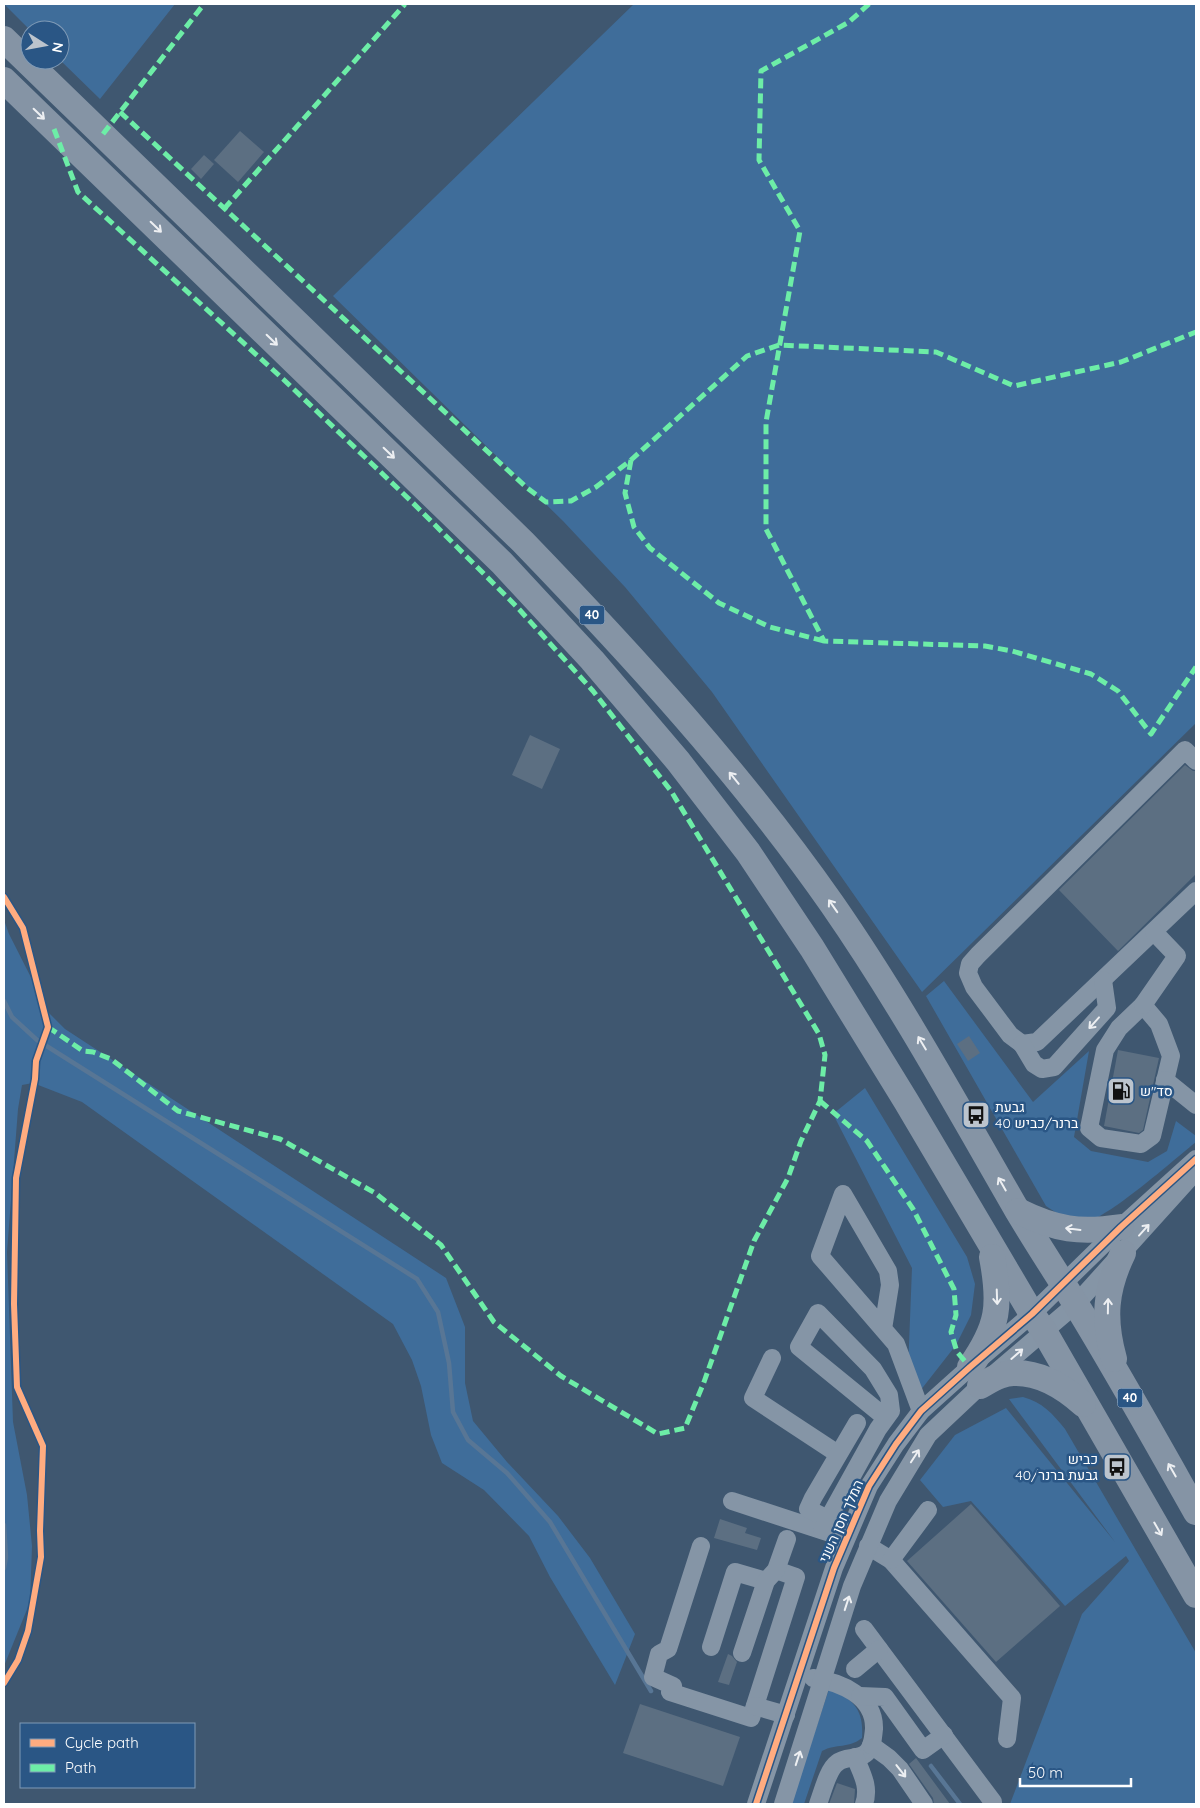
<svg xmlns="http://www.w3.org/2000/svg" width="1200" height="1808" font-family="Quicksand,Heebo,sans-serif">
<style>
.green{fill:#3f6d9a}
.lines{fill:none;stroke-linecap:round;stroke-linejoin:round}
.stream{stroke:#587695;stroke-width:4.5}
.building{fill:#5c6f82}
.minor{stroke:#8595a6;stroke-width:18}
.highway{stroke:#8594a5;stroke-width:26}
.quiet{stroke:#6deda7;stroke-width:5;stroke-dasharray:10 5;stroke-linecap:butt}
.cycleway-casing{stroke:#2a5685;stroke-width:9}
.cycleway{stroke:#ffac80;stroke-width:6}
.oneway{stroke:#edeff2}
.labels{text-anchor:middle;stroke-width:5;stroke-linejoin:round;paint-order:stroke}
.shield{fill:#2a5685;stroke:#bfccda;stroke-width:1}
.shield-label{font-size:12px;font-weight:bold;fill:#fff}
.poi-label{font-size:14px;fill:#fff;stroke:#2a5685;text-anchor:start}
.street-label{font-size:14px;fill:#fff;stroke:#2a5685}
</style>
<rect width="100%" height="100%" fill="#3f5770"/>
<g class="green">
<polygon points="4,4 175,4 100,99 60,60 60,30 30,30"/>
<polygon points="634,4 1196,4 1196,723 922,992 712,692 625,587 563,521 333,296"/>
<polygon points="4,920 9,934 49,1013 65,1029 446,1278 465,1327 465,1383 473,1421 507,1462 558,1516 590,1558 635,1634 615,1685 550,1577 529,1536 484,1490 442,1463 431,1435 421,1386 412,1360 393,1324 82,1102 33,1083 22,1085 18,1109 7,1252 13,1422 27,1495 32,1546 30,1602 4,1666"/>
<path d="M 944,981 L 1033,1102 L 1089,1051 L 1074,1137 L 1091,1151 L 1148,1162 L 1167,1151 L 1176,1121 L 1196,1136 L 1196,1142 C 1177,1157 1104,1222 1084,1222 C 1069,1221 1058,1214 1046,1206 L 926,996 Z"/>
<polygon points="865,1088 967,1257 975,1284 971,1315 956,1345 920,1391 908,1370 912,1268 833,1114"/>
<path d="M 1023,1397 C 1042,1402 1053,1414 1065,1429 L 1196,1653 L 1196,1804 L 1010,1804 L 1082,1614 L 1129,1561 L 1126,1556 L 1065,1606 L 971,1501 L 943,1507 L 920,1480 L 955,1435 L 1006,1408 L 1115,1542 L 1009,1399 Z"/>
<path d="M 829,1689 C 854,1699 864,1710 862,1738 C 848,1749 837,1743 822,1751 L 804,1804 L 791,1804 Z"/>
</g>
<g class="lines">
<g class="stream">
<polyline points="4,1001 12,1017 37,1040 417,1279 438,1312 449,1363 453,1412 468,1440 507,1473 550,1522 651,1691"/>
<polyline points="4,1525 6,1557 4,1568"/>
<polyline points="931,1766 960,1804"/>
</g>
</g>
<g class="building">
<polygon points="240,131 264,152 238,182 214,160"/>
<polygon points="204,155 214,164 201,179 191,169"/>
<polygon points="530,735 560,749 542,789 512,775"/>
<polygon points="1185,765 1193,771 1196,771 1196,874 1118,951 1059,890"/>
<polygon points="969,1036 980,1053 968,1061 957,1044"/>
<polygon points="1118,1050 1159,1058 1143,1130 1139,1133 1104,1126"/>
<polygon points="971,1504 1060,1606 996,1662 907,1561"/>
<polygon points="720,1519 747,1528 745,1533 761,1538 757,1550 714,1538"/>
<polygon points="728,1654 732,1656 737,1662 729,1685 718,1682"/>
<polygon points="640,1704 740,1737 723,1786 623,1753"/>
<polygon points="916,1758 950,1804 934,1804 933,1798 909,1764"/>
<polygon points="837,1783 855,1789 854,1804 829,1804"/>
</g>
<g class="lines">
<g class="minor">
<polyline points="1196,761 1185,750 978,955 970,964 968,973 974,987 1010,1035 1022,1044 1037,1042 1196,891"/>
<polygon points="1143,1005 1159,1024 1171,1056 1152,1136 1141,1144 1101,1138 1089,1128 1105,1050 1119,1028"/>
<polyline points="1143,1005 1177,956 1154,932"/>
<polyline points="1022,1044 1034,1064 1042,1069 1054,1067 1107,1008 1103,980"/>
<polyline points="1165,1080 1196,1105"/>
<polyline points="883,1329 890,1285 888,1271 843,1194 820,1256 896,1344 921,1411"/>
<polyline points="772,1358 753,1398 838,1454"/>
<polyline points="732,1501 833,1534"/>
<polyline points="828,1519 808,1509 813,1498 857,1423"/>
<polyline points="822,1530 878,1429 891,1411 889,1395 873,1369 818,1313 799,1347 886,1418"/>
<polyline points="701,1546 668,1649 659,1654 653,1677 673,1686 670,1692 751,1718 796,1577 776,1570"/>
<polyline points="868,1546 891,1560 1012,1698 1007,1739"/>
<polyline points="891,1560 928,1510"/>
<polyline points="864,1629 993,1802"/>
<polyline points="711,1647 735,1572 766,1581"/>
<polyline points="742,1653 766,1581 776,1570 787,1539"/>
<polyline points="855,1669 879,1649"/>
<path d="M 813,1678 C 840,1682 875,1696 874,1729 C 873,1737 873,1745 868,1751 C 861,1761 846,1755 837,1763 C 828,1769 822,1794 818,1804"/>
<polyline points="860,1696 885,1697 923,1750 944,1735"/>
<polyline points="755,1706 786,1715"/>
<polyline points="871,1745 889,1758 900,1769 924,1804"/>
<path d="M 855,1757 C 862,1774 870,1787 864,1804"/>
<polyline points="756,1804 834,1568 869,1486 896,1444 921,1411 970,1367 1032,1314 1121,1227 1196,1159"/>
<polyline points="783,1804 852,1586 888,1501 928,1435 980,1386 1076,1304 1196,1171"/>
</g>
<g class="highway">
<path d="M 4,39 L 523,542 C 633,656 741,774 832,904 C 900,1002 957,1106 1017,1210 C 1036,1242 1057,1274 1077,1306 C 1118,1373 1157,1443 1196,1512"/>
<polyline points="4,80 502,563 592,660 678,761 748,852 812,948 906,1101 1032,1314 1044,1331 1196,1595"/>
<path d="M 1018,1211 C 1056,1230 1080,1233 1121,1227"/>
<path d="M 1114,1359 C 1103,1319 1105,1290 1123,1253"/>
<path d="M 970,1367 C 999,1326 1001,1305 992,1257"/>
<path d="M 980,1386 C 991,1380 1003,1372 1016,1373 C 1041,1373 1065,1388 1083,1404"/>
</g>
<g class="quiet">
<polyline points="869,4 849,22 761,71 759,160 800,231 766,422 766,529 824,641 985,646 1012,651 1091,674 1118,691 1151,734 1196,667"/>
<polyline points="120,112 526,487 546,502 571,501 596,487 631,460 747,356 779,345 936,352 1014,386 1121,362 1196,332"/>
<polyline points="103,134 204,4"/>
<polyline points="224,209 405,4"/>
<polyline points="631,460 625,493 634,527 650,548 719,603 770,627 824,641"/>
<polyline points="48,1027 83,1051 93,1052 111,1059 178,1111 280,1139 375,1193 441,1245 494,1322 561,1376 658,1434 685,1428 704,1382 754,1241 788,1178 801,1141 820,1101 825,1055 819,1034 671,791 593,691 517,607 412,502 283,379 78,192 54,129"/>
<polyline points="820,1101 867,1141 913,1209 954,1289 956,1315 951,1332 957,1352 970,1367"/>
</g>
<defs>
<g id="cycleway">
<polyline points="4,897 23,928 48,1027 36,1061 35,1079 16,1178 14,1304 17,1387 43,1446 40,1531 41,1557 28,1631 18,1660 4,1683"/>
<polyline points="756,1804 834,1568 869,1486 896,1444 921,1411 970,1367 1032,1314 1121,1227 1196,1159"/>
</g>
</defs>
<use href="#cycleway" class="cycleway-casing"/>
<use href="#cycleway" class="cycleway"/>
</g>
<defs><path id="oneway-shaft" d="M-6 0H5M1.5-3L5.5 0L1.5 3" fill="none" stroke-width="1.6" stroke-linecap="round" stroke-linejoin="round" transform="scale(1.25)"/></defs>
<g class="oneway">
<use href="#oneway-shaft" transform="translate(39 114) rotate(44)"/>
<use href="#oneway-shaft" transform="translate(156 227) rotate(44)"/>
<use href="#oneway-shaft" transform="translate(272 340) rotate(44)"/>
<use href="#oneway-shaft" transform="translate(389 453) rotate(44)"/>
<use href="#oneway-shaft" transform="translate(734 778) rotate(-129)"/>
<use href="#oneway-shaft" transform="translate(833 906) rotate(-125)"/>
<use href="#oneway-shaft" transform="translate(1094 1023) rotate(132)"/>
<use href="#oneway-shaft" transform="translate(922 1043) rotate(-121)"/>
<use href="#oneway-shaft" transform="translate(1002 1184) rotate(-120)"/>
<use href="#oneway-shaft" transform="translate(1073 1229) rotate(-173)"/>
<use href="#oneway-shaft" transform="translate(1144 1230) rotate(-48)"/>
<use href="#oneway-shaft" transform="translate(997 1297) rotate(88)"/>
<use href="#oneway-shaft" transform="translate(1108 1306) rotate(-89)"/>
<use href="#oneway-shaft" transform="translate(1017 1354) rotate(-41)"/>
<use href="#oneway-shaft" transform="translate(915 1456) rotate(-57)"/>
<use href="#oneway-shaft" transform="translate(1172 1470) rotate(-120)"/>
<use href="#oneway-shaft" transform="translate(1158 1529) rotate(60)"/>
<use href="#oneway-shaft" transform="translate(847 1603) rotate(-72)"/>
<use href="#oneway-shaft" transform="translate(798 1758) rotate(-72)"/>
<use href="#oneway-shaft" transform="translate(901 1771) rotate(52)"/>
</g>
<defs>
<symbol id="fuel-square" viewBox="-11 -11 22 22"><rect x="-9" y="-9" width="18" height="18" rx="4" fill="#bcc4cd" stroke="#2a5685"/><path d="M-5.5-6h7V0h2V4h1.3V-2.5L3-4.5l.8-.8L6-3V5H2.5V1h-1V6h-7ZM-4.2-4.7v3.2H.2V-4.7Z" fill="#111"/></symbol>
<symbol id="bus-square" viewBox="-11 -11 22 22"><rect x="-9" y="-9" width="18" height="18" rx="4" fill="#bcc4cd" stroke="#2a5685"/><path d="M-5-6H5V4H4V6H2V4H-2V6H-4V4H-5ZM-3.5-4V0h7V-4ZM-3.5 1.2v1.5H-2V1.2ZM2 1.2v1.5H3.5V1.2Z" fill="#111"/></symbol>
</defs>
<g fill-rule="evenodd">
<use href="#fuel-square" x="1105" y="1075" width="32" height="32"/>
<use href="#bus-square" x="960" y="1099" width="32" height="32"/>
<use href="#bus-square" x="1101" y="1451" width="32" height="32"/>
</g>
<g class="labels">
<g class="shield">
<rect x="579.5" y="605.5" width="25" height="19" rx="4"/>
<rect x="1117.5" y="1388.5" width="25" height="19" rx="4"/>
</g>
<g class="shield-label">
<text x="592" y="619">40</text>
<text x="1130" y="1402">40</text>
</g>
<g class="poi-label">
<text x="1140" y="1096">סד"ש</text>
<text x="995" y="1112">גבעת<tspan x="995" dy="16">ברנר/כביש 40</tspan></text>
<text x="1098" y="1464" text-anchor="end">כביש<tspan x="1098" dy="16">40/גבעת ברנר</tspan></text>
</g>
<g class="street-label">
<text transform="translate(841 1521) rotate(-66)" y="5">המלך חסן השני</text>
</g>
</g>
<rect width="1200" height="1808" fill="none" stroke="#ffffff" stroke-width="10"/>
<rect x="20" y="1723" width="175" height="65" fill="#2a5685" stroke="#7f9ab6"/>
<rect x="30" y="1739" width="25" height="8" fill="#ffac80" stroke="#7f9ab6"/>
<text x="65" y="1748" font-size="15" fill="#ffffff">Cycle path</text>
<rect x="30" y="1764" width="25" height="8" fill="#6deda7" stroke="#7f9ab6"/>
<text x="65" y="1773" font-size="15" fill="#ffffff">Path</text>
<g transform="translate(45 45) rotate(101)"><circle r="24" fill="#2a5685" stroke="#7f9ab6"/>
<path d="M0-4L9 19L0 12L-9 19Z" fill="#bcc4cd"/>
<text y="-8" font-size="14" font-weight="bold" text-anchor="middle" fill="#ffffff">N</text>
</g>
<path d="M1020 1778v8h111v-8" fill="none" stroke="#ffffff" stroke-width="2.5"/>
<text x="1028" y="1778" font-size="15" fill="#ffffff" stroke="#2a5685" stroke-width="4" paint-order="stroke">50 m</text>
</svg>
